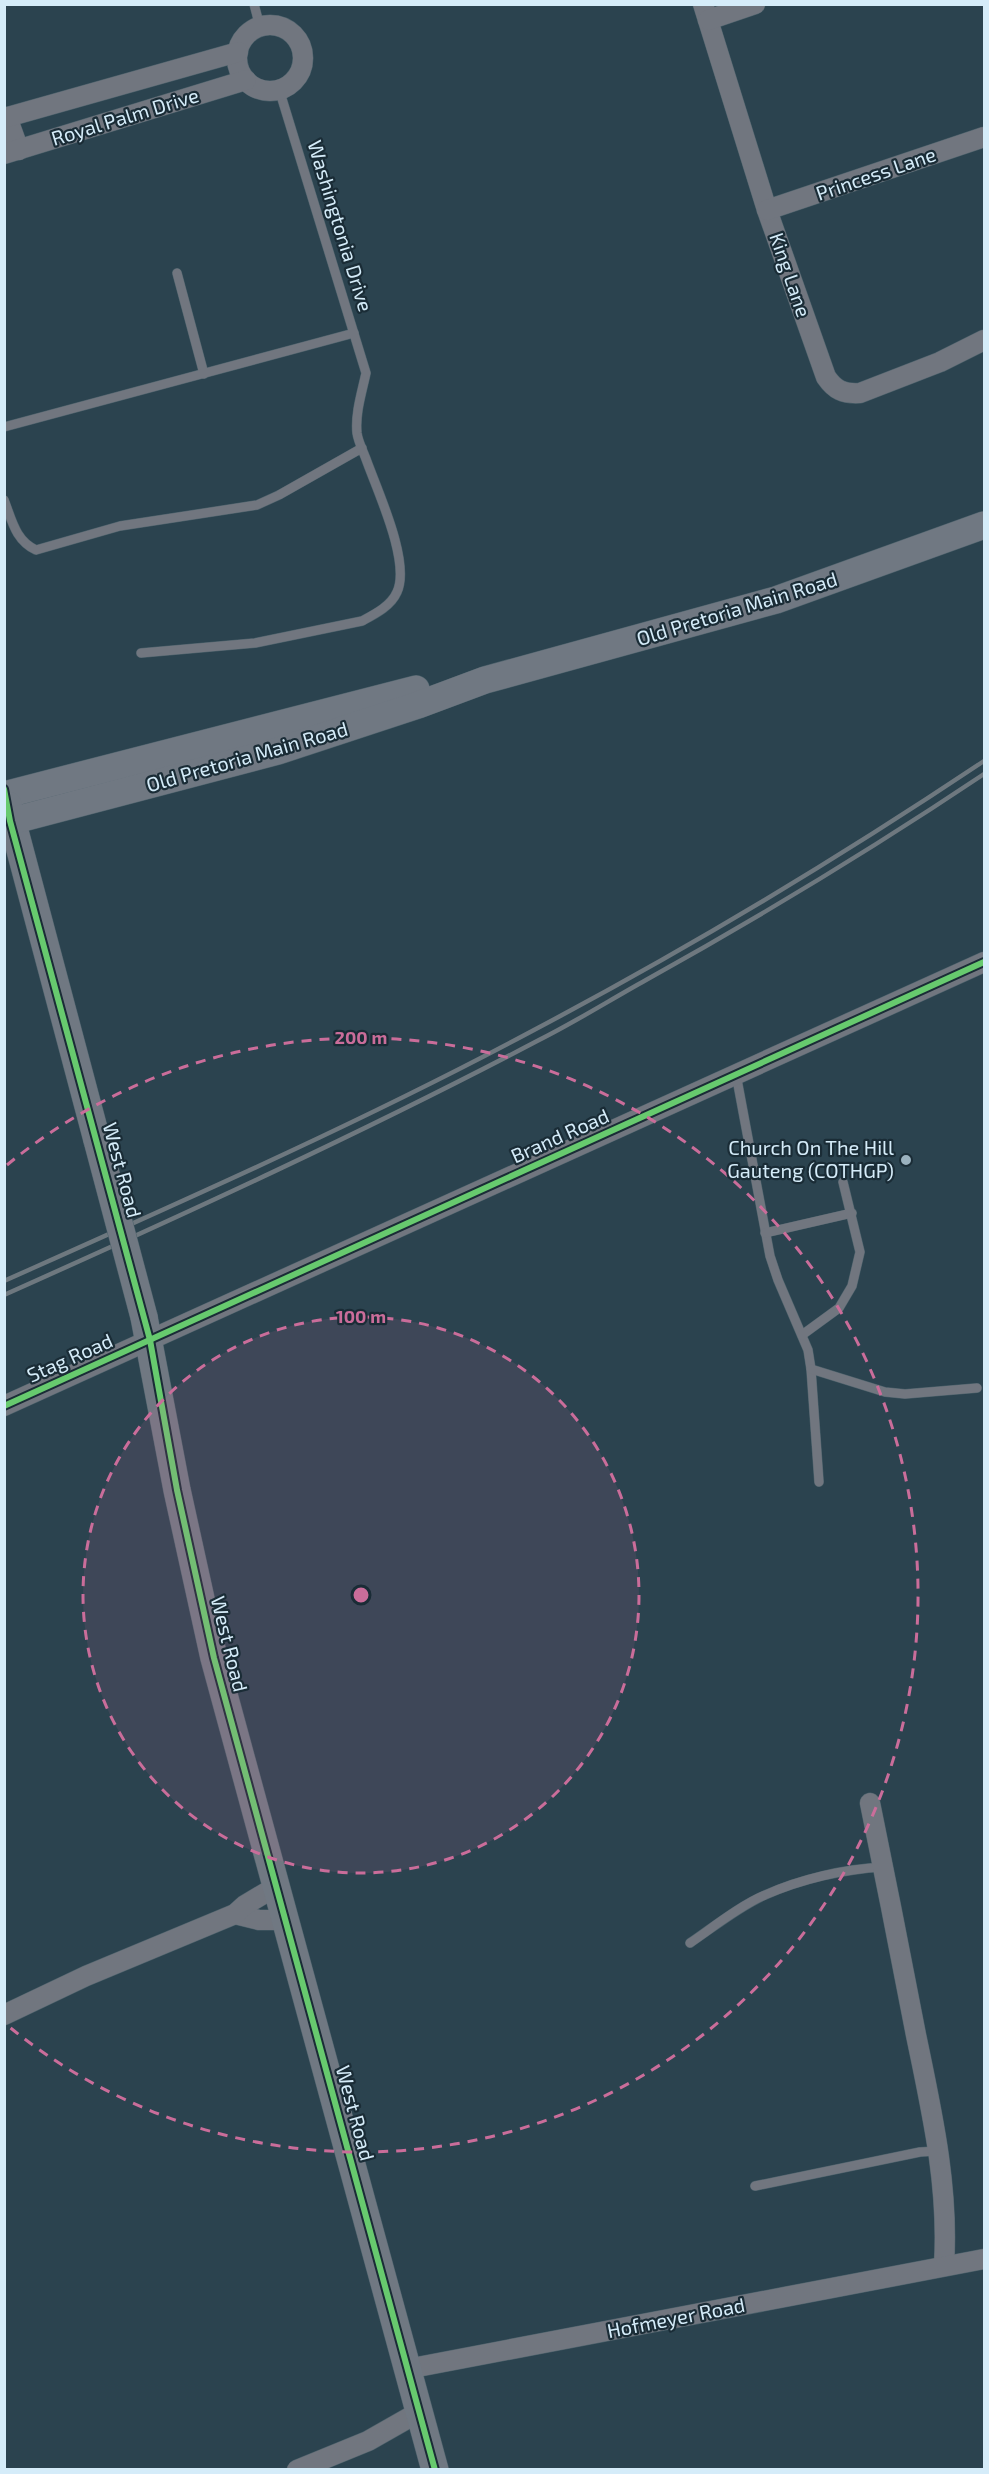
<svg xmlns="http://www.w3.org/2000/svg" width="989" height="2474" viewBox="0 0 989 2474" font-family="'Exo 2',sans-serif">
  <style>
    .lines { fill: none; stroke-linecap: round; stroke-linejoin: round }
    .lane-casing { stroke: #4c616b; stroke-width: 10 }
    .street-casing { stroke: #4c616b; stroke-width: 21 }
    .secondary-casing { stroke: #4c616b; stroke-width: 28 }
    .lane { stroke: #71767f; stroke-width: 9 }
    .street { stroke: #71767f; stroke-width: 20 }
    .secondary { stroke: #707882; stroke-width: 27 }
    .rail { stroke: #6e787f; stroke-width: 4.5 }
    .secondary-bridge-casing { stroke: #4c616b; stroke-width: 28; stroke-linecap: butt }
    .secondary-bridge { stroke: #707882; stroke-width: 27 }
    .cycleway-casing { stroke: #1a2c36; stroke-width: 10 }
    .cycleway { stroke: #67ca6e; stroke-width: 6 }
    .ring { fill: none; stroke: #ca6d9a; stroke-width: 3; stroke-dasharray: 10 8 }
    .poi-dot { fill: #9ab1be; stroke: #1a2c36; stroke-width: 2 }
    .labels { text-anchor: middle; stroke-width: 4.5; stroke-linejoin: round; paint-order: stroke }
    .street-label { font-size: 20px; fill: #d5ecf9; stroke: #1a2c36 }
    .poi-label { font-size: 20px; fill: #d5ecf9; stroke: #1a2c36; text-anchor: end }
    .centre { fill: #ca6d9a; stroke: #1a2c36; stroke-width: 3 }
    .ring-label { font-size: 18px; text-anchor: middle; font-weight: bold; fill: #ca6d9a; stroke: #1a2c36; stroke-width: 4.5; stroke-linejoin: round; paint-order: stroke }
  </style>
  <rect width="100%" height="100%" fill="#2b434f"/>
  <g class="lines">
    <defs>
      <g id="lane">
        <path d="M254,4L260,27"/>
        <path d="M177,273L204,374"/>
        <path d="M4,427L354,333"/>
        <path d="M4,500C12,520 15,540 36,550L120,526L257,505L279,495L362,448"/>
        <path d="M141,653L255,643L362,621C375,614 391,606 397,592C411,562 377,490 366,459C363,451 358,441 357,433C355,413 362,392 366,373L279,89"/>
        <path d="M736,1074L770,1256L778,1280L808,1350L811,1369L819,1482"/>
        <path d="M765,1233L852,1213"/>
        <path d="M802,1335L839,1308L852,1286L860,1252L843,1182"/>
        <path d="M811,1369L885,1392L905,1394L977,1388"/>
        <path d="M690,1943C712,1928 741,1905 765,1895C801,1879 844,1869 883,1867"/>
        <path d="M755,2186L920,2152L938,2151"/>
      </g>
      <g id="street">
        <path d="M703,4L767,210L826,377C835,390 843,394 860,393L940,362L984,340"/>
        <path d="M708,20L755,4"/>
        <circle cx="270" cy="58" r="33"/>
        <path d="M7,117L19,150"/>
        <path d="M4,118L238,52"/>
        <path d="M4,154L246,80"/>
        <path d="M767,210L984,137"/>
        <path d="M4,1406L984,962"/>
        <path d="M870,1803C886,1880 901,1958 916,2035C932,2112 949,2187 944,2265"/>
        <path d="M235,1914L259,1920H286"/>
        <path d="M4,2015L86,1976L235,1914L245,1905L277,1886"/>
        <path d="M407,2369L984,2259"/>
        <path d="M297,2470L368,2441L419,2412"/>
      </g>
      <g id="secondary">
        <path d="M4,795L416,689"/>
        <path d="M8,805L97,1140"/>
        <path d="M4,823L278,751L418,705L485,680L776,600L984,525"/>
        <path d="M144,1317L177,1490L214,1658L435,2470"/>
      </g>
    </defs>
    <use href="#lane" class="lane-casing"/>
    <use href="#street" class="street-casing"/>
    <use href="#secondary" class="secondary-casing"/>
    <use href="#lane" class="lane"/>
    <use href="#street" class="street"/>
    <use href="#secondary" class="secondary"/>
    <g class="rail">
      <path d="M4,1281C183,1201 362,1122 534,1030C689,948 839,858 984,761"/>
      <path d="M4,1295C185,1214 364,1132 539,1040C575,1022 610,1000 646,980C761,916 875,847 984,774"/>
    </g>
    <defs>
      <path id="secondary-bridge" d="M97,1140L144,1317"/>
    </defs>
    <use href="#secondary-bridge" class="secondary-bridge-casing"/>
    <use href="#secondary-bridge" class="secondary-bridge"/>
    <defs>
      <g id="cycleway">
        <path d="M4,789L10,821L150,1340L177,1490L214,1658L435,2470"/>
        <path d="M4,1406L984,962"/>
      </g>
    </defs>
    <use href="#cycleway" class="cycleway-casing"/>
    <use href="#cycleway" class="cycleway"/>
  </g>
  <circle cx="361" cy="1595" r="278" fill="#ca6d9a" fill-opacity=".12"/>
  <g class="ring">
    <circle cx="361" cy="1595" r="278"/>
    <path d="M7 1165A557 557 0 1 1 7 2025"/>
  </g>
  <circle class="poi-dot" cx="906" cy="1160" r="6"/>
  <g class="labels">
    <g class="street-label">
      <text transform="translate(125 117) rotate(-17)" y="7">Royal Palm Drive</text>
      <text transform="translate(876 174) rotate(-19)" y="7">Princess Lane</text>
      <text transform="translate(340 226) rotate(73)" y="7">Washingtonia Drive</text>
      <text transform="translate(790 275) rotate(71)" y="7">King Lane</text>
      <text transform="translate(737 609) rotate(-17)" y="7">Old Pretoria Main Road</text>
      <text transform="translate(247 757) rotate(-16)" y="7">Old Pretoria Main Road</text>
      <text transform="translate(560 1136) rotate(-24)" y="7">Brand Road</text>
      <text transform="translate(122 1170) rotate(75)" y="7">West Road</text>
      <text transform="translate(70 1358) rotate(-24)" y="7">Stag Road</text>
      <text transform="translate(229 1644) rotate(76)" y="7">West Road</text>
      <text transform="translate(355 2113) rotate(75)" y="7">West Road</text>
      <text transform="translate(676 2318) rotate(-11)" y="7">Hofmeyer Road</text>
    </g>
    <g class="poi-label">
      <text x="894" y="1155">Church On The Hill<tspan x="894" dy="23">Gauteng (COTHGP)</tspan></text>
    </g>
  </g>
  <circle cx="361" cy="1595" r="9" class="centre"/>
  <g class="ring-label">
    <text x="361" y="1044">200 m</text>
    <text x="361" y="1323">100 m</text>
  </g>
  <rect width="989" height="2474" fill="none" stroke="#d5ecf9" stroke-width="12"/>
</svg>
